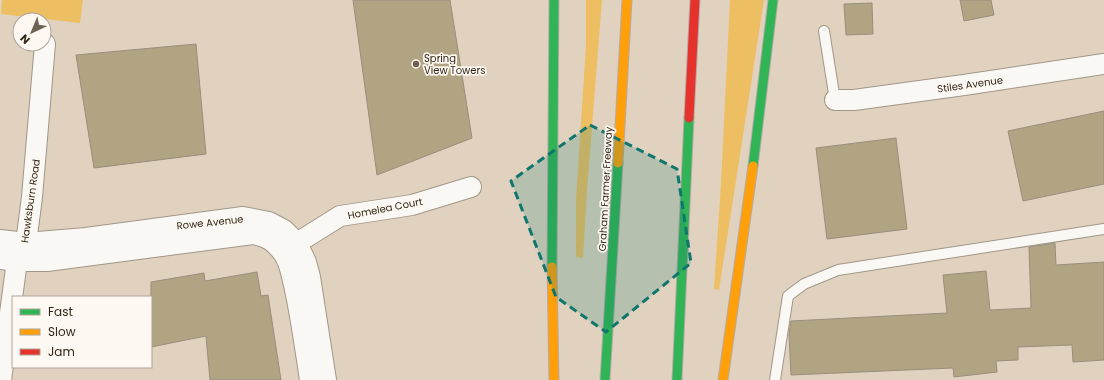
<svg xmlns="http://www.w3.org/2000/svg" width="1104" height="380" viewBox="0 0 1104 380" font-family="Poppins,sans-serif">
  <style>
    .green { fill: #eebe63 }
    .building { fill: #b0a483; stroke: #978f7f }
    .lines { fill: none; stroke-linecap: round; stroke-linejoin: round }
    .lane-casing { stroke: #a19788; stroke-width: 12 }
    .street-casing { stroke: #a19788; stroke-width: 22 }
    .fast-casing { stroke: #b6aaa7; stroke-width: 11 }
    .slow-casing { stroke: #b6aaa7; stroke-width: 11 }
    .jam-casing { stroke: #b6aaa7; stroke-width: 11 }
    .lane { stroke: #faf8f5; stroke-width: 10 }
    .street { stroke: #faf8f5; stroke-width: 20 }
    .fast { stroke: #30b455; stroke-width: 9 }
    .slow { stroke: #ff9f0a; stroke-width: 9 }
    .jam { stroke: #e5322d; stroke-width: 9 }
    .marked { fill: #0f766e; fill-opacity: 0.2; stroke: #0f766e; stroke-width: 3; stroke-dasharray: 8 5; stroke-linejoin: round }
    .poi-dot { fill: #6e6253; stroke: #fdf8f1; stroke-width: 1.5 }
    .labels { text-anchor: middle; stroke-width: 3.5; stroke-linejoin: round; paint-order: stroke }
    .poi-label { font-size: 10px; fill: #302619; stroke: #fdf8f1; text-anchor: start }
    .street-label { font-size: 10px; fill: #302619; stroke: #fdf8f1 }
  </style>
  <rect width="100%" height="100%" fill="#e0d2be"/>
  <g class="green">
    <path d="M2,0H83L80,23L1,14Z"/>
    <path d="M586,0H602L587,190L583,258L576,257V200L586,45Z"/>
    <path d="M730,0H764L719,290L714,289L721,183Z"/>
  </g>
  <g class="building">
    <path d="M353,0H450L472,138L377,175Z"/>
    <path d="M960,0H991L994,15L964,21Z"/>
    <path d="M872,3L873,34L846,35L844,4Z"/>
    <path d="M196,44L206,154L94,168L76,55Z"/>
    <path d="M1104,111V184L1023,201L1008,131Z"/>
    <path d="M896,138L907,229L827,239L816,148Z"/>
    <path d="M1055,243L1056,265L1104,262V360L1073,362L1072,345L1018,347V360L996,361L997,372L954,377L953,368L791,375L789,334L791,321L947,313L943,275L986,271L990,310L1031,308L1029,247Z"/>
    <path d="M257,272L261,296L268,295L281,380H210L206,336L151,347V282L204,273L205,281Z"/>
  </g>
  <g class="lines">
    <defs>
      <g id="lane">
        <path d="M824,31L835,100"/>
        <path d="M775,380L788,296L804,284L838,270L1104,229"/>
      </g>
      <g id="street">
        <path d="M835,100H854L964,85L1104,64"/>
        <path d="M0,240L26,243L86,238L243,217L269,222L284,230L297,243L306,262L310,277L326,380"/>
        <path d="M287,252L297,243L340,216L412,205L471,187"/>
        <path d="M0,259L17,261H47L253,234C268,237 274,241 283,253C290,262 291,274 294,285C301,316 305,348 310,380"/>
        <path d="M1,380L17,261L26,243L32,197L45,44"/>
      </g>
      <g id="fast">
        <path d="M753,166L773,0"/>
        <path d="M552,267L554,0"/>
        <path d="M605,380L618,163"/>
        <path d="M677,380L689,118"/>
      </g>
      <g id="slow">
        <path d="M618,163L627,0"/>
        <path d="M552,267L554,380"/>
        <path d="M723,380L753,166"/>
      </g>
      <path id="jam" d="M689,118L695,0"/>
    </defs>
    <use href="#lane" class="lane-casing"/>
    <use href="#street" class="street-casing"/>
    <use href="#fast" class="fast-casing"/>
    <use href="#slow" class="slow-casing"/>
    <use href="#jam" class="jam-casing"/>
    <use href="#lane" class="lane"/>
    <use href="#street" class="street"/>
    <use href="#fast" class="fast"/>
    <use href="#slow" class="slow"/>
    <use href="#jam" class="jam"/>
  </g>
  <path class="marked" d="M590,125L677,169L691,263L606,332L556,297L511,181Z"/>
  <circle class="poi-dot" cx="416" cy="64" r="4"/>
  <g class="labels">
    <g class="poi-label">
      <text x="424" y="62">Spring<tspan x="424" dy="12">View Towers</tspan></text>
    </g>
    <g class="street-label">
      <text transform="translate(970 84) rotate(-8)" y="4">Stiles Avenue</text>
      <text transform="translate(605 189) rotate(-87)" y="4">Graham Farmer Freeway</text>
      <text transform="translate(30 201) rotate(-82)" y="4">Hawksburn Road</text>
      <text transform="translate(385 208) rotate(-11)" y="4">Homelea Court</text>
      <text transform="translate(210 222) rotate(-6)" y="4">Rowe Avenue</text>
    </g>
  </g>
  <rect x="12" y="296" width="140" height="72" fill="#fdf8f1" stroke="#aba49b"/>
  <rect x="20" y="309" width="20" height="6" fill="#30b455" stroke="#aba49b"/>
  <text x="48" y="316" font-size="12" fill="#302619">Fast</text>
  <rect x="20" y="329" width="20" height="6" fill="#ff9f0a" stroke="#aba49b"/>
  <text x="48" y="336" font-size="12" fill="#302619">Slow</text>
  <rect x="20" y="349" width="20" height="6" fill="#e5322d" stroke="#aba49b"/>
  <text x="48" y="356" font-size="12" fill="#302619">Jam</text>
  <g transform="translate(32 32) rotate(224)"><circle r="19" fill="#fdf8f1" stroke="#aba49b"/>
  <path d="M0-3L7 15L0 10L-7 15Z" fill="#6e6253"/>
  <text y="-6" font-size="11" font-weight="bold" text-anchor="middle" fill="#302619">N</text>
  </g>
</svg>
